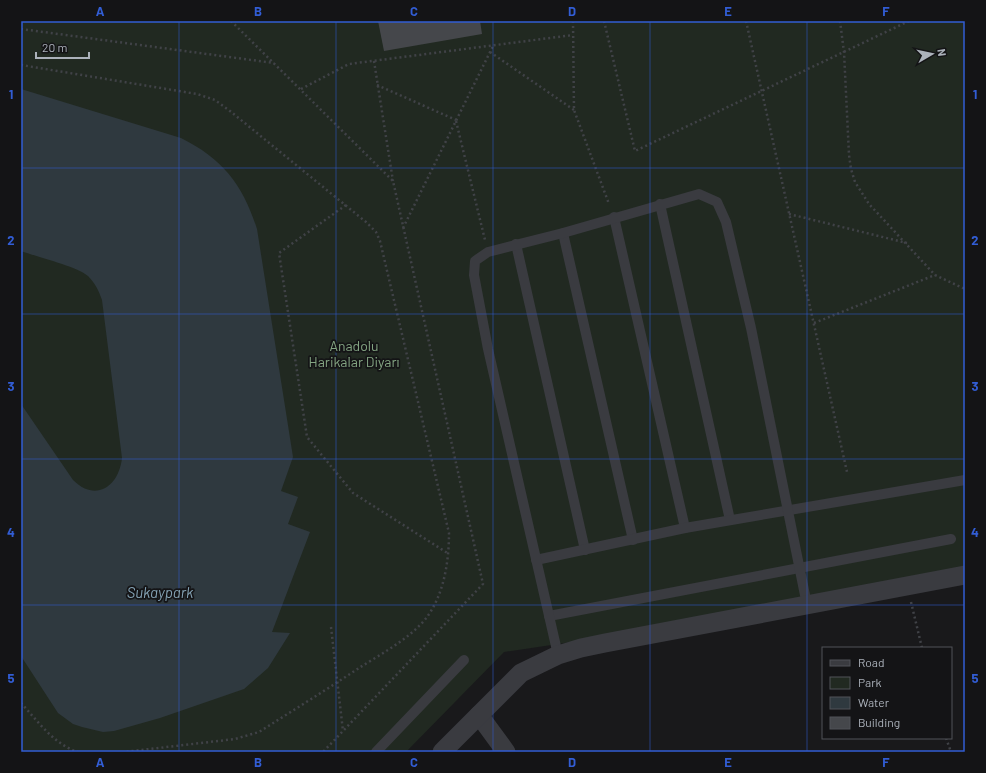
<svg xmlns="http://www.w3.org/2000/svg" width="986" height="773" viewBox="0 0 986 773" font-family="Barlow,sans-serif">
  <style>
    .green { fill: #212921 }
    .water { fill: #2f393f }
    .building { fill: #45474b }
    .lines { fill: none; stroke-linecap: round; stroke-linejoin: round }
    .path { stroke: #404247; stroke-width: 2.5; stroke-dasharray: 2 3; stroke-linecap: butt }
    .service { stroke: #3a3b40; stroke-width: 10 }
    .minor { stroke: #3a3b40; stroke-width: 19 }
    .grid { fill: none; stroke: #325dd4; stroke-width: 1; stroke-opacity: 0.55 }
    .labels { text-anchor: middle; stroke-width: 3.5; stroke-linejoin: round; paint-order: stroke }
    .park-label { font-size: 14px; fill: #84a583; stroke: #141416 }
    .water-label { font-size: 15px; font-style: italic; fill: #84a2b4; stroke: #141416 }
    .neatline { fill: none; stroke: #325dd4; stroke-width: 1.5 }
    .grid-label { font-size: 13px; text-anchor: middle; font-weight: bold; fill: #325dd4 }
  </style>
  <rect width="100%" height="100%" fill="#19191b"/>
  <path class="green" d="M21,21H965V575L718,620L504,652L406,752H21Z"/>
  <path class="water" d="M21,89L181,138C223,159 243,185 257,229L293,457L281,491L298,497L288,524L310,532L272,632L290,633L268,668L244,689L160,718L114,731L103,732L82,727L73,724L58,713L21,656V404L73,480C96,503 119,486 122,458L102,300C99,291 95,283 88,276C76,266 37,257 21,251Z"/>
  <path class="building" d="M378,21H480L482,34L384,51Z"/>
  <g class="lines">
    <g class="path">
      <path d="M231,21L393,181L483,584L323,752"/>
      <path d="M573,21L574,110L609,204"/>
      <path d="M604,21L635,151L909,21"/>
      <path d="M746,21L847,472"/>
      <path d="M840,21L844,52L849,155L851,169L855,182L869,204L935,275L965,289"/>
      <path d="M21,29L274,63"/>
      <path d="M490,52L574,110"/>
      <path d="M374,61L393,181"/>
      <path d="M21,65L197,94L215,100L230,111L366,222L376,232L380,241L449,533C449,561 444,594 427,617C411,638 381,654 359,668C326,690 292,711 259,732L235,739L124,752"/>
      <path d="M377,85L456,120"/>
      <path d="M301,89L349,64L573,35"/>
      <path d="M456,121L485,240"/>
      <path d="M346,205L279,253L307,437L353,493L449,554"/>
      <path d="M789,214L907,243"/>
      <path d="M403,228L493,46"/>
      <path d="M814,323L935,275"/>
      <path d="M911,602L922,648"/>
      <path d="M331,627L343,731"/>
      <path d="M21,703C38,721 53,744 78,752"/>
      <path d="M946,738L951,752"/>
    </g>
    <g class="service">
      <path d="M660,204L730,520"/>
      <path d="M614,217L685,528"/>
      <path d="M563,233L633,540"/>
      <path d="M516,244L585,550"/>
      <path d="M536,560L685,528L965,480"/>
      <path d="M549,616L951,539"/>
      <path d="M558,655L488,349L474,275L475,261L488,252L563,233L699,194L717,202L726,222L751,328L807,605"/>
      <path d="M376,752L464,660"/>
    </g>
    <g class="minor">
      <path d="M479,715L506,752"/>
      <path d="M442,752L521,673L558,655L581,648L605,643L965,575"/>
    </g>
  </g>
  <path class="grid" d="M179,21V752M336,21V752M493,21V752M650,21V752M807,21V752M21,168H965M21,314H965M21,459H965M21,605H965"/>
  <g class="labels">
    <g class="park-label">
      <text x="354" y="351">Anadolu<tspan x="354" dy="16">Harikalar Diyarı</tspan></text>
    </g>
    <g class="water-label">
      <text x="160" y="598">Sukaypark</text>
    </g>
  </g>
  <rect width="986" height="773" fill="none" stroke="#141416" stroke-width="44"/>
  <rect x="822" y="647" width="130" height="92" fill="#141416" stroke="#505358"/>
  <rect x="830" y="660" width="20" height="6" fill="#3a3b40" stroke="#505358"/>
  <text x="858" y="667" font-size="12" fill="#abb1ba">Road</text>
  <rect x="830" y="677" width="20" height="12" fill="#212921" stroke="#505358"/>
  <text x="858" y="687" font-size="12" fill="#abb1ba">Park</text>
  <rect x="830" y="697" width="20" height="12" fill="#2f393f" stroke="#505358"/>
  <text x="858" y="707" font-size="12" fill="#abb1ba">Water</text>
  <rect x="830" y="717" width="20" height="12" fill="#45474b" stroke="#505358"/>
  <text x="858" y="727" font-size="12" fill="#abb1ba">Building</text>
  <g transform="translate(932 54) rotate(81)" stroke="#141416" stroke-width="3" paint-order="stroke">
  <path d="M0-3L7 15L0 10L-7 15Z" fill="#abb1ba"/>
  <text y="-6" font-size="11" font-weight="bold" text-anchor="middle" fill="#abb1ba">N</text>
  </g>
  <path d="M36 52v6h53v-6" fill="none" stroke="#abb1ba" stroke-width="2"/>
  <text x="42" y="52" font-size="12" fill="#abb1ba" stroke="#141416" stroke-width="3" paint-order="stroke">20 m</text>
  <rect x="22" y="22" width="942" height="729" class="neatline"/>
  <g class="grid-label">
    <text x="100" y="16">A</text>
    <text x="258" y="16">B</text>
    <text x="414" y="16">C</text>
    <text x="572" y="16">D</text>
    <text x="728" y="16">E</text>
    <text x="886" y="16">F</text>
    <text x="11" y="99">1</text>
    <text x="975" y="99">1</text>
    <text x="11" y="245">2</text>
    <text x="975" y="245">2</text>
    <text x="11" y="391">3</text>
    <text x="975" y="391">3</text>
    <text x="11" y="537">4</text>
    <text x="975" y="537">4</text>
    <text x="11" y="683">5</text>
    <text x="975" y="683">5</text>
    <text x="100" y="767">A</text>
    <text x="258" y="767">B</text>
    <text x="414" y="767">C</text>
    <text x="572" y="767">D</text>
    <text x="728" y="767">E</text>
    <text x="886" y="767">F</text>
  </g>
</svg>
